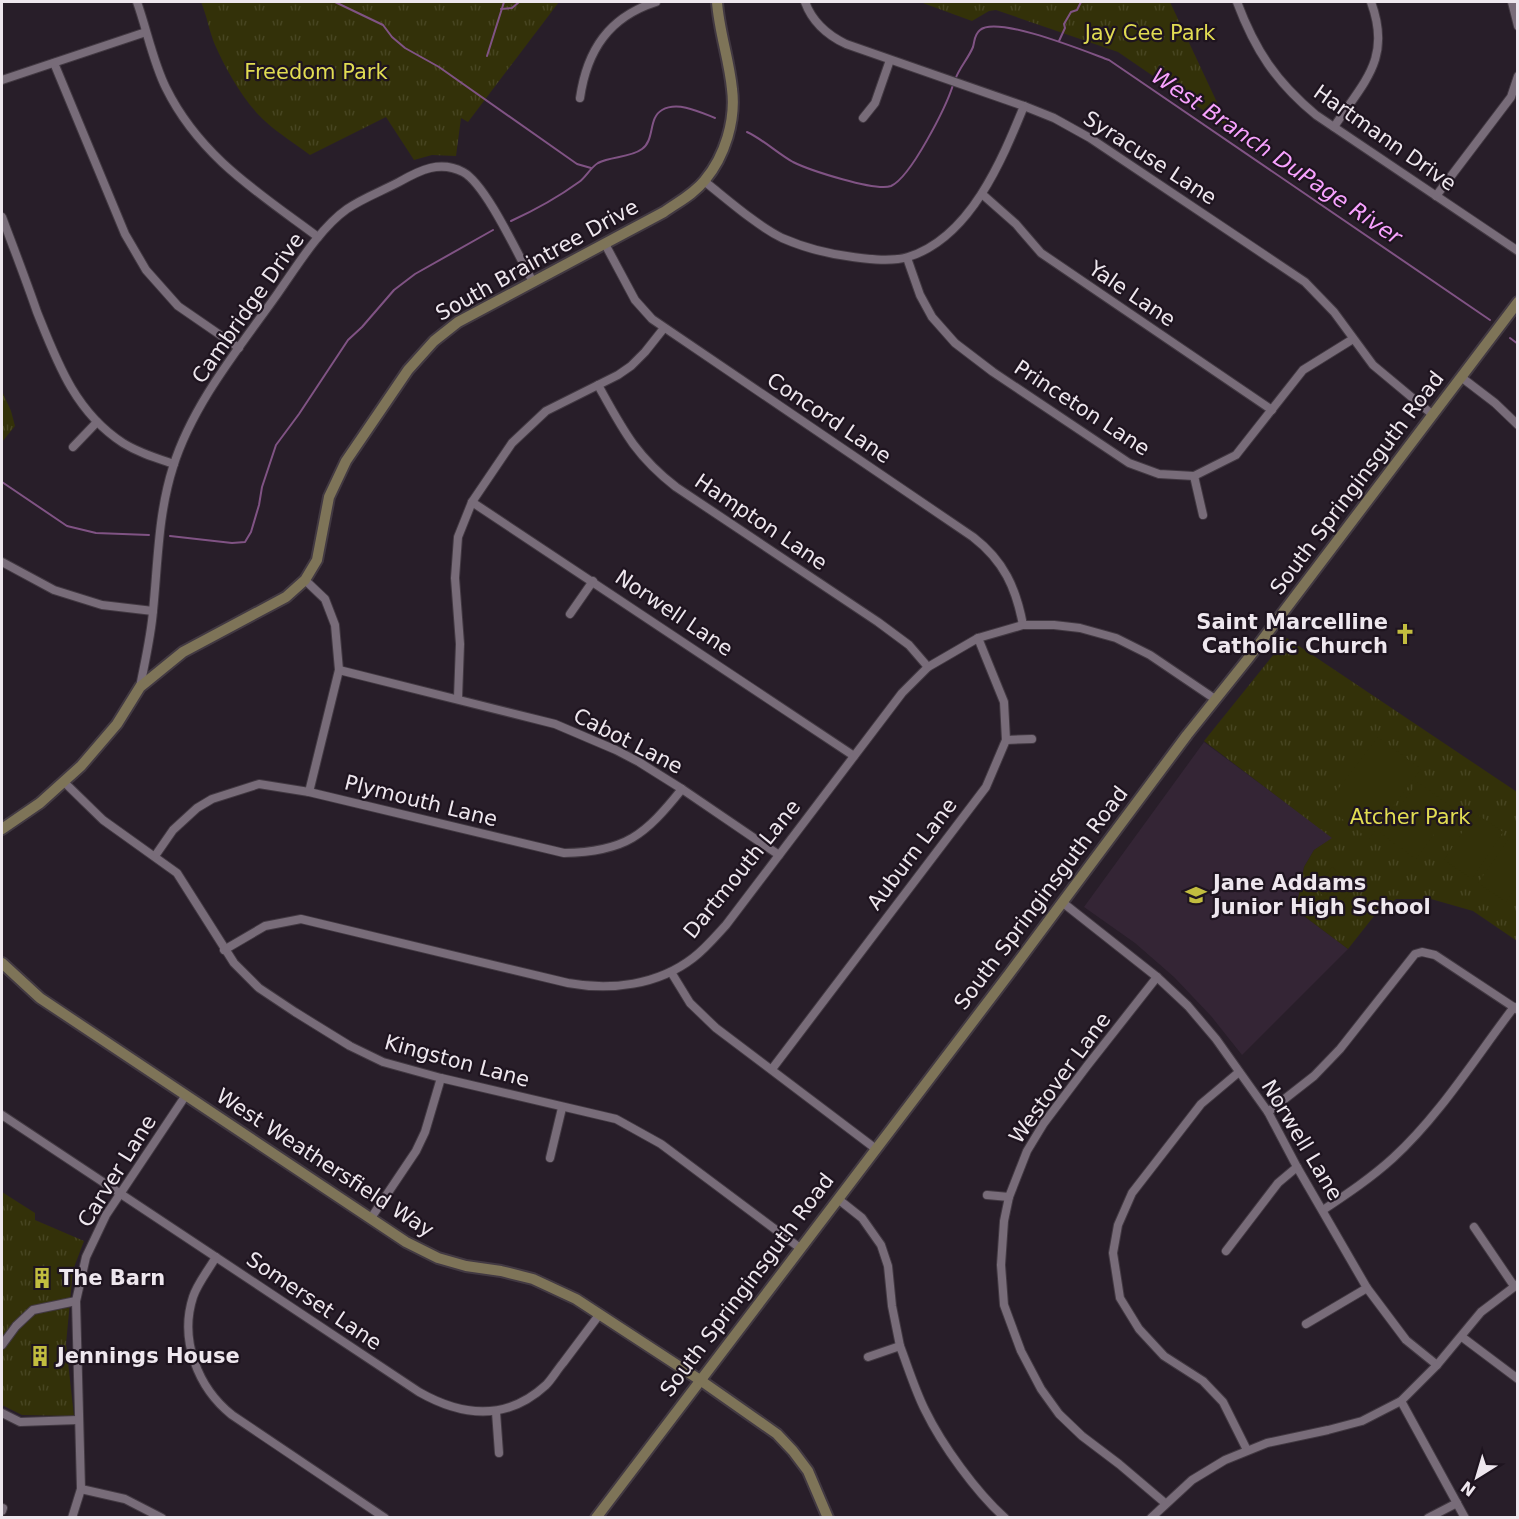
<svg xmlns="http://www.w3.org/2000/svg" width="1519" height="1519" viewBox="0 0 1519 1519" font-family="'DejaVu Sans',sans-serif">
  <style>
    .built { fill: #342535 }
    .park { fill: url(#park-tufts) }
    .pitch { fill: #333109 }
    .lines { fill: none; stroke-linecap: round; stroke-linejoin: round }
    .stream { stroke: #805384; stroke-width: 2 }
    .street-casing { stroke: #423942; stroke-width: 10 }
    .secondary-casing { stroke: #423942; stroke-width: 14 }
    .street { stroke: #786c79; stroke-width: 8 }
    .secondary { stroke: #7e7458; stroke-width: 10 }
    .labels { text-anchor: middle; stroke-width: 4.5; stroke-linejoin: round; paint-order: stroke }
    .park-label { font-size: 21px; fill: #e1dc52; stroke: #1e141f }
    .street-label { font-size: 21px; fill: #eee7ee; stroke: #1e141f }
    .poi-label { font-size: 21px; font-weight: bold; fill: #eee7ee; stroke: #1e141f; text-anchor: start }
    .water-label { font-size: 22px; font-style: italic; fill: #f8a2ff; stroke: #1e141f }
  </style>
  <defs>
    <pattern id="park-tufts" width="24" height="20" patternUnits="userSpaceOnUse" patternTransform="scale(1.5)"><rect width="24" height="20" fill="#333109"/><path d="M3 7l-1-3M5 7V3M7 7l1-3M15 17l-1-3M17 17v-4M19 17l1-3" fill="none" stroke="#474521"/></pattern>
  </defs>
  <rect width="100%" height="100%" fill="#281e29"/>
  <path class="built" d="M1204,742L1333,838L1314,850L1304,867L1296,910L1348,949L1242,1055L1211,1016L1174,977L1135,943L1084,907Z"/>
  <g class="park">
    <path d="M201,2H559L468,122L461,118L456,156L432,155L414,160L386,117L310,155C296,144 279,134 266,122C246,105 226,70 215,45C209,31 207,16 201,2Z"/>
    <path d="M920,2H1170L1229,128L1118,52L996,10L989,11L972,21Z"/>
    <path d="M2,391L11,411L15,426L2,442Z"/>
    <path d="M1287,638L1517,792V941L1473,911L1431,899H1396L1374,916L1348,949L1296,910L1304,867L1314,850L1332,838L1204,741Z"/>
    <path d="M2,1192L35,1213V1220L84,1241L73,1270L66,1344L74,1416L22,1415L2,1405Z"/>
  </g>
  <g class="pitch">
    <path d="M1378,737L1421,769L1369,839L1325,806Z"/>
    <path d="M1418,782L1453,808L1416,859L1380,833Z"/>
    <path d="M1475,813L1503,832L1472,879L1444,860Z"/>
    <path d="M1510,837L1517,842V885L1506,902L1478,883Z"/>
    <path d="M1332,867L1342,875L1325,897L1315,889Z"/>
    <path d="M1345,878L1355,885L1338,907L1328,900Z"/>
  </g>
  <g class="lines">
    <g class="stream">
      <path d="M335,2L383,25L392,37L405,48L439,67L577,164L591,168"/>
      <path d="M501,9L512,8L519,2"/>
      <path d="M1059,41L1065,28L1064,24L1071,12L1077,10L1081,2"/>
      <path d="M487,56L504,2"/>
      <path d="M955,80C959,68 968,59 973,47C975,40 974,35 980,30C997,15 1087,52 1109,60L1490,320"/>
      <path d="M747,132C764,140 777,153 793,162C809,170 876,192 891,186C911,177 946,107 953,85"/>
      <path d="M511,221C535,210 557,198 579,182C586,177 590,168 598,163C611,156 630,158 642,149C655,140 648,118 662,110C678,101 700,112 715,118"/>
      <path d="M1510,338L1518,344"/>
      <path d="M2,482L67,526L96,533L149,535"/>
      <path d="M170,536L232,543L245,542L251,532L259,505L262,487L276,445L299,414L348,340L362,327L394,290L415,274L493,230"/>
    </g>
    <defs>
      <g id="street">
        <path d="M137,2C147,30 153,62 166,88C200,157 259,193 318,237"/>
        <path d="M805,2C812,21 827,35 846,44L1024,106L1054,118L1090,138L1305,282L1334,312L1373,365L1433,415"/>
        <path d="M1237,2C1255,50 1276,82 1316,115L1518,251"/>
        <path d="M1512,2L1518,26"/>
        <path d="M54,63L125,234L146,270L178,306L239,348"/>
        <path d="M2,80L146,32"/>
        <path d="M580,98C587,50 609,17 656,2"/>
        <path d="M863,118L875,103L890,60"/>
        <path d="M1334,127C1364,81 1392,59 1371,2"/>
        <path d="M704,181C727,199 756,225 782,238C805,248 828,254 853,257C869,259 891,262 908,257C970,238 1002,160 1024,106"/>
        <path d="M982,194L1016,224L1041,253L1272,410"/>
        <path d="M1436,196L1511,97L1518,76"/>
        <path d="M2,217C14,249 26,280 37,312C57,362 75,412 123,443C139,453 156,458 174,464"/>
        <path d="M605,244L635,300L652,319L973,537C1004,561 1016,588 1023,625"/>
        <path d="M907,258L920,295L932,317L955,343L993,372L1129,463L1159,474L1194,476L1236,455L1303,370L1353,339"/>
        <path d="M1461,377L1495,403L1518,425"/>
        <path d="M598,385C623,430 635,455 676,487L878,622L909,645L928,667"/>
        <path d="M73,447L97,422"/>
        <path d="M1194,476L1203,515"/>
        <path d="M472,502L854,756"/>
        <path d="M2,562L54,590L102,605L153,611"/>
        <path d="M305,580L325,599L335,625L339,670L309,792"/>
        <path d="M570,614L593,581"/>
        <path d="M339,670L555,724L616,750L639,762L682,789L779,855"/>
        <path d="M140,687C145,661 151,636 153,611C158,562 158,514 173,467C193,403 240,347 278,293C297,266 320,228 347,209C363,198 382,191 399,182C420,170 440,160 463,172C486,184 519,257 533,282"/>
        <path d="M458,698L460,644L455,578L458,537L472,502L512,443L546,411L618,375L631,366L645,352L664,328"/>
        <path d="M1006,740L1032,739"/>
        <path d="M64,782L103,820L177,873L234,963L259,988L295,1012L350,1046L383,1062L441,1078L616,1119L661,1144L800,1248"/>
        <path d="M155,856L173,830L197,808L212,799L259,784L309,792L564,853C626,852 645,835 682,789"/>
        <path d="M1062,902L1157,977L1188,1006L1216,1039L1268,1112L1297,1167L1367,1288L1406,1340L1437,1365"/>
        <path d="M224,950L265,926L301,919L568,983C611,991 658,985 693,958C705,949 715,937 726,925L902,693L928,667L978,638L1023,625H1054L1080,628L1116,638L1150,655L1215,699"/>
        <path d="M671,972L690,1003L716,1028L876,1149"/>
        <path d="M1157,977L1087,1066L1044,1123L1027,1151L1009,1197L1004,1221L1001,1265L1004,1305L1021,1351L1041,1389L1059,1414L1082,1436L1119,1464L1165,1503"/>
        <path d="M772,1069L986,787L1006,740L1004,702L978,638"/>
        <path d="M1239,1072L1201,1104L1132,1193L1118,1225L1113,1253L1120,1298L1139,1329L1164,1356L1203,1381L1223,1402L1247,1450"/>
        <path d="M1268,1112L1314,1076L1340,1049L1415,954L1422,952L1435,955L1518,1010"/>
        <path d="M2,1115L419,1392C463,1417 507,1421 546,1385C552,1379 557,1370 563,1363C575,1347 587,1331 599,1315"/>
        <path d="M550,1158L562,1108"/>
        <path d="M987,1195L1009,1197"/>
        <path d="M838,1199L862,1218L881,1245L888,1266L892,1306L900,1346"/>
        <path d="M1323,1210C1347,1194 1371,1178 1393,1158C1440,1115 1475,1058 1514,1007"/>
        <path d="M371,1218L416,1151L425,1132L441,1078"/>
        <path d="M1474,1227L1514,1286"/>
        <path d="M1226,1251L1278,1183L1297,1167"/>
        <path d="M216,1257C209,1269 197,1284 193,1297C179,1340 198,1388 232,1415L385,1518"/>
        <path d="M1306,1324L1367,1288"/>
        <path d="M1462,1337L1518,1379"/>
        <path d="M2,1345L16,1326L33,1310L76,1301"/>
        <path d="M868,1357L900,1346C908,1367 915,1390 925,1410C942,1445 976,1492 1005,1518"/>
        <path d="M1401,1401L1465,1518"/>
        <path d="M496,1412L499,1453"/>
        <path d="M2,1413L20,1422L78,1420"/>
        <path d="M81,1489L125,1499L162,1518"/>
        <path d="M2,1511L3,1508"/>
        <path d="M72,1518L81,1489L76,1301L86,1257L106,1215L186,1095"/>
        <path d="M1151,1518L1192,1480L1225,1460L1267,1443L1328,1430L1362,1421L1401,1401L1437,1365L1481,1312L1518,1284"/>
        <path d="M1428,1518L1457,1503"/>
      </g>
      <g id="secondary">
        <path d="M2,829L40,803L81,766L117,724L140,687L183,652L286,597L305,580L317,560L329,497L346,461L408,370L434,341L458,322L664,212C678,202 694,194 705,180C725,156 736,120 732,89C729,59 719,31 717,2"/>
        <path d="M2,963L40,998L406,1242L438,1258L466,1266L501,1271L533,1279L576,1299L700,1380L777,1434L793,1451L808,1471L828,1518"/>
        <path d="M596,1518L1009,974L1187,735L1247,660L1518,302"/>
      </g>
    </defs>
    <use href="#street" class="street-casing"/>
    <use href="#secondary" class="secondary-casing"/>
    <use href="#street" class="street"/>
    <use href="#secondary" class="secondary"/>
  </g>
  <defs>
    <symbol id="church-bare" viewBox="-9 -9 18 18"><path d="M-1.2-6h2.4v3.5h3.3v2.4h-3.3V6h-2.4V-.1h-3.3v-2.4h3.3Z" fill="#c2bd3f" stroke="#1e141f" stroke-width="2.5" paint-order="stroke"/></symbol>
    <symbol id="school-bare" viewBox="-9 -9 18 18"><path d="M0-5L7-2L0 1L-7-2ZM-4 1L0 2.5L4 1V4Q0 6-4 4Z" fill="#c2bd3f" stroke="#1e141f" stroke-width="2.5" paint-order="stroke"/></symbol>
    <symbol id="building-bare" viewBox="-9 -9 18 18"><path d="M-4-6H4V6H1V3H-1V6H-4ZM-2.5-4.3h1.7v1.8h-1.7ZM.8-4.3h1.7v1.8H.8ZM-2.5-1h1.7V.8h-1.7ZM.8-1h1.7V.8H.8Z" fill="#c2bd3f" stroke="#1e141f" stroke-width="2.5" paint-order="stroke"/></symbol>
  </defs>
  <g fill-rule="evenodd">
    <use href="#church-bare" x="1390" y="619" width="30" height="30"/>
    <use href="#school-bare" x="1181" y="880" width="30" height="30"/>
    <use href="#building-bare" x="27" y="1263" width="30" height="30"/>
    <use href="#building-bare" x="25" y="1341" width="30" height="30"/>
  </g>
  <g class="labels">
    <g class="park-label">
      <text x="1150" y="40">Jay Cee Park</text>
      <text x="316" y="79">Freedom Park</text>
      <text x="1410" y="824">Atcher Park</text>
    </g>
    <g class="street-label">
      <text transform="translate(1385 138) rotate(35)" y="7">Hartmann Drive</text>
      <text transform="translate(1150 158) rotate(33)" y="7">Syracuse Lane</text>
      <text transform="translate(537 260) rotate(-29)" y="7">South Braintree Drive</text>
      <text transform="translate(1132 294) rotate(34)" y="7">Yale Lane</text>
      <text transform="translate(248 308) rotate(-55)" y="7">Cambridge Drive</text>
      <text transform="translate(1082 408) rotate(33)" y="7">Princeton Lane</text>
      <text transform="translate(829 418) rotate(34)" y="7">Concord Lane</text>
      <text transform="translate(1357 483) rotate(-53)" y="7">South Springinsguth Road</text>
      <text transform="translate(761 522) rotate(34)" y="7">Hampton Lane</text>
      <text transform="translate(674 613) rotate(34)" y="7">Norwell Lane</text>
      <text transform="translate(628 741) rotate(27)" y="7">Cabot Lane</text>
      <text transform="translate(421 801) rotate(14)" y="7">Plymouth Lane</text>
      <text transform="translate(912 854) rotate(-53)" y="7">Auburn Lane</text>
      <text transform="translate(742 869) rotate(-51)" y="7">Dartmouth Lane</text>
      <text transform="translate(1041 898) rotate(-53)" y="7">South Springinsguth Road</text>
      <text transform="translate(457 1061) rotate(15)" y="7">Kingston Lane</text>
      <text transform="translate(1060 1078) rotate(-54)" y="7">Westover Lane</text>
      <text transform="translate(1302 1140) rotate(59)" y="7">Norwell Lane</text>
      <text transform="translate(325 1163) rotate(33)" y="7">West Weathersfield Way</text>
      <text transform="translate(117 1171) rotate(-58)" y="7">Carver Lane</text>
      <text transform="translate(747 1285) rotate(-53)" y="7">South Springinsguth Road</text>
      <text transform="translate(314 1301) rotate(34)" y="7">Somerset Lane</text>
    </g>
    <g class="poi-label">
      <text x="1388" y="629" text-anchor="end">Saint Marcelline<tspan x="1388" dy="24">Catholic Church</tspan></text>
      <text x="1213" y="890">Jane Addams<tspan x="1213" dy="24">Junior High School</tspan></text>
      <text x="59" y="1285">The Barn</text>
      <text x="57" y="1363">Jennings House</text>
    </g>
    <g class="water-label">
      <text transform="translate(1277 156) rotate(34)" y="8">West Branch DuPage River</text>
    </g>
  </g>
  <rect width="1519" height="1519" fill="none" stroke="#eee7ee" stroke-width="6"/>
  <g transform="translate(1477 1477) rotate(217)" stroke="#1e141f" stroke-width="4.5" paint-order="stroke">
  <path d="M0-4.5L10 22L0 15L-10 22Z" fill="#eee7ee"/>
  <text y="-9" font-size="16" font-weight="bold" text-anchor="middle" fill="#eee7ee">N</text>
  </g>
</svg>
